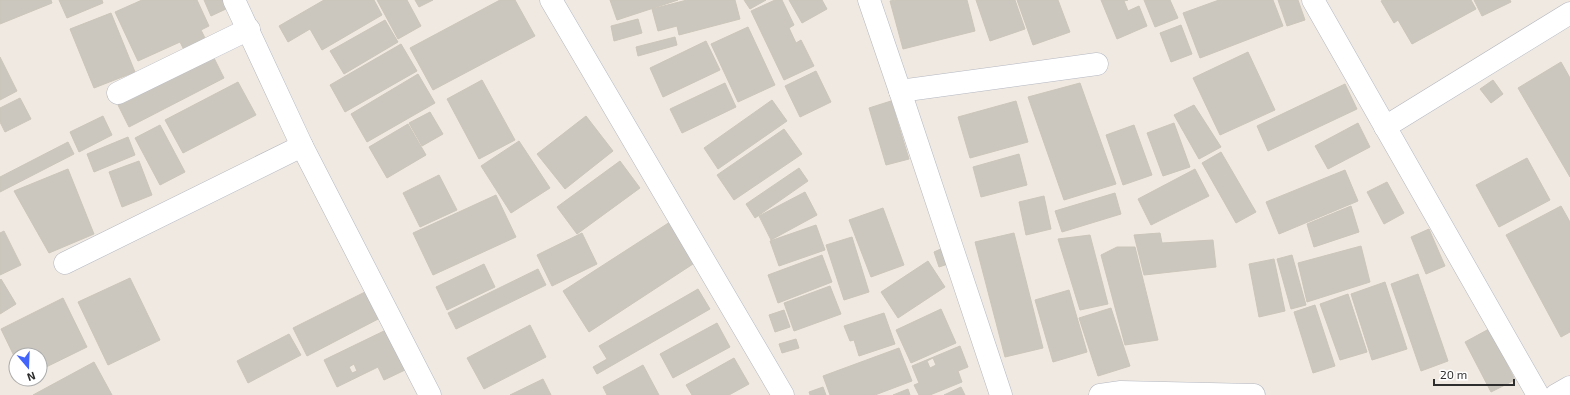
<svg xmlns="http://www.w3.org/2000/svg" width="1570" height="395" viewBox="0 0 1570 395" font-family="'Exo 2',sans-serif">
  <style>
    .building { fill: #cbc7bf; stroke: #cbc5ba; fill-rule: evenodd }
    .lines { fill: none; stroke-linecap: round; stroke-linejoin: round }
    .minor-casing { stroke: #b4b7c1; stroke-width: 23 }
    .minor { stroke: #fff; stroke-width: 22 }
  </style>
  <rect width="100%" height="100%" fill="#efe9e1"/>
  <g class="building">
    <path d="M0,0H51L52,3L0,24Z"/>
    <path d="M59,0H102L103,3L67,18Z"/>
    <path d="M142,0H197L209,26L201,30L207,42L185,52L180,42L138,61L115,12Z"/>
    <path d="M204,0H224L228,8L211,16Z"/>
    <path d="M324,0H374L382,15L322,50L310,29L288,42L279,26Z"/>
    <path d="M377,0H407L421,26L398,39Z"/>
    <path d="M415,0H433L419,7Z"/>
    <path d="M500,0H515L535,36L433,90L410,48Z"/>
    <path d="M610,0H678L617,20Z"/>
    <path d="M687,0H735L740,19L679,35L677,26L658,31L652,9Z"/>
    <path d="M744,0H766L750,9Z"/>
    <path d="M775,0H782L794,25L789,28L796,43L801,40L814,66L784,80L751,11Z"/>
    <path d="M789,0H822L827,9L802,23Z"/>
    <path d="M896,0H967L975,31L903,49L890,1Z"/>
    <path d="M976,0H1015L1025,29L990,41Z"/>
    <path d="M1017,0H1058L1070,32L1033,45Z"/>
    <path d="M1101,0H1128L1124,1L1128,11L1139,6L1147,26L1117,39Z"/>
    <path d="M1144,0H1170L1178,18L1155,27Z"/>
    <path d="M1219,0H1273L1283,26L1200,58L1183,13Z"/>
    <path d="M1278,0H1298L1305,20L1287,26Z"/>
    <path d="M1383,0H1471L1476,9L1412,44L1398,20L1394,23L1381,1Z"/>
    <path d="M1474,0H1510L1511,2L1482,16Z"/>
    <path d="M111,13L135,72L94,88L70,29Z"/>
    <path d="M638,19L642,33L614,41L611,26Z"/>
    <path d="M385,20L398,42L344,74L330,51Z"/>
    <path d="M1181,25L1192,54L1171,62L1160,33Z"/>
    <path d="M748,27L775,85L738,102L711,44Z"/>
    <path d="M675,37L677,45L638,56L636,47Z"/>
    <path d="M706,41L720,70L663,97L650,68Z"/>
    <path d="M401,44L417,71L345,112L330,85Z"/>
    <path d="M1248,52L1275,110L1220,135L1193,78Z"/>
    <path d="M213,56L224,78L129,127L118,105Z"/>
    <path d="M0,57L17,91L0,100Z"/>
    <path d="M1561,62L1570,78V177L1518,88Z"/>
    <path d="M816,71L831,102L800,117L785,86Z"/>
    <path d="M418,74L435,103L367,142L351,114Z"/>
    <path d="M482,80L515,140L479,159L447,99Z"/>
    <path d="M1493,80L1503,94L1491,103L1480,89Z"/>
    <path d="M238,82L256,115L183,153L165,120Z"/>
    <path d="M725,83L736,107L682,133L670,109Z"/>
    <path d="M1080,83L1116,184L1064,200L1028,97Z"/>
    <path d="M1345,84L1357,109L1268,151L1257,126Z"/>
    <path d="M20,98L31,119L5,132L0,122V108Z"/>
    <path d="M772,100L787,121L718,169L704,148Z"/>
    <path d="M891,101L909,159L886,165L869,108Z"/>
    <path d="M1016,101L1028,142L970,158L958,117Z"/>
    <path d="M1194,105L1221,147L1199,159L1174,115Z"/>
    <path d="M430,112L443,134L422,146L409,123Z"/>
    <path d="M103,116L112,135L79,152L70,132Z"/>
    <path d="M586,116L613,151L565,189L537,154Z"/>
    <path d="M1174,123L1190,167L1163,176L1147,133Z"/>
    <path d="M1358,123L1370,147L1328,169L1315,146Z"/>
    <path d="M408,124L426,155L387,178L369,147Z"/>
    <path d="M160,125L185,172L160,185L135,138Z"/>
    <path d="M1134,125L1152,175L1123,185L1106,135Z"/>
    <path d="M784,129L802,154L734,200L717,175Z"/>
    <path d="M128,137L135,155L94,172L87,154Z"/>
    <path d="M519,141L550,188L511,213L481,166Z"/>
    <path d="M68,142L74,154L0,192V177Z"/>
    <path d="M1221,152L1256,212L1236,223L1202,163Z"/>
    <path d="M1019,154L1027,185L981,197L973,167Z"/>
    <path d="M1527,158L1550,200L1499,227L1476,185Z"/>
    <path d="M139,161L152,195L122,207L109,172Z"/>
    <path d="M620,161L640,188L577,234L557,207Z"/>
    <path d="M799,168L808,181L755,218L746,204Z"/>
    <path d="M68,169L94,234L49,253L14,191Z"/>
    <path d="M1195,169L1209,196L1151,225L1138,199Z"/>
    <path d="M1345,170L1358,201L1279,234L1266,202Z"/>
    <path d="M439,175L457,210L420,227L403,193Z"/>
    <path d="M1387,182L1404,213L1384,224L1367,192Z"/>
    <path d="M805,192L817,215L771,240L759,216Z"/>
    <path d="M1115,193L1121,214L1062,232L1055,211Z"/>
    <path d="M496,195L516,237L433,275L413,233Z"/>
    <path d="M1044,196L1051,229L1026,235L1019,202Z"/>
    <path d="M1351,206L1359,232L1314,247L1307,224Z"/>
    <path d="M1561,206L1570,222V332L1561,337L1506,235Z"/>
    <path d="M883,208L904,265L871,277L849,220Z"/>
    <path d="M670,222L696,262L589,332L563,291Z"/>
    <path d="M816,225L825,250L779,266L770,241Z"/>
    <path d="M1429,229L1445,266L1426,274L1411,237Z"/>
    <path d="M4,231L21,265L0,275V233Z"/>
    <path d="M582,233L597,264L552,286L537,255Z"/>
    <path d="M1014,233L1043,348L1005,357L975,242Z"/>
    <path d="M1160,233L1162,243L1213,240L1216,267L1144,275L1134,235Z"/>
    <path d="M1090,235L1108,304L1080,310L1058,239Z"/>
    <path d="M852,237L869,292L844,300L826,245Z"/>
    <path d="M1361,246L1370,282L1307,302L1298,263Z"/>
    <path d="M1117,247H1135L1158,340L1125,345L1101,255Z"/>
    <path d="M943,248L948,264L939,267L934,252Z"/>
    <path d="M822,255L832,282L778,303L768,275Z"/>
    <path d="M1292,255L1306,305L1291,309L1277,259Z"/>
    <path d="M1274,259L1285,311L1259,317L1249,264Z"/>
    <path d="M928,261L945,287L898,318L881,292Z"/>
    <path d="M484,264L495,287L447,310L436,287Z"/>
    <path d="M538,269L546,285L456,329L448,313Z"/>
    <path d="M1418,274L1448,361L1421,371L1391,284Z"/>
    <path d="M130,278L160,340L108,365L78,302Z"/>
    <path d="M1,279L16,304L0,314V280Z"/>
    <path d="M1385,282L1407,349L1372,360L1351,294Z"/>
    <path d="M830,286L841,314L794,331L784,303Z"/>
    <path d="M698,289L710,309L597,374L593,367L607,359L599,346Z"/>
    <path d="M369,290L382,317L307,356L293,328Z"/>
    <path d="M1069,290L1087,352L1053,362L1035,300Z"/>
    <path d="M1348,294L1367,352L1340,360L1320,304Z"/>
    <path d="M63,298L87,347L40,370V355H16V360L1,329Z"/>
    <path d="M1315,305L1335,366L1313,373L1294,312Z"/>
    <path d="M1111,308L1130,366L1098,376L1079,318Z"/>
    <path d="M941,309L956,343L911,363L896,330Z"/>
    <path d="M784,310L790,327L775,332L769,315Z"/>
    <path d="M884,313L895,344L859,356L854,340L850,341L844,326Z"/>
    <path d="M717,323L730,347L673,378L660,354Z"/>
    <path d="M530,325L546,357L484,389L467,358Z"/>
    <path d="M1489,329L1515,380L1491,392L1465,342Z"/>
    <path d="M386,330L405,370L384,380L378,367L337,387L324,360ZM354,364L357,371L352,373L349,367Z"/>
    <path d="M289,334L301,355L248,383L237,361Z"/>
    <path d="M796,339L799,348L782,353L779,344Z"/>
    <path d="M960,346L968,367L958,371L962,382L930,395H919L914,385L919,383L912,366ZM933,358L936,365L930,368L927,361Z"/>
    <path d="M899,348L912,381L875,395H830L823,376Z"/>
    <path d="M734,358L749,384L729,395H692L686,385Z"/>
    <path d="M94,362L112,395H33Z"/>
    <path d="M643,365L659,395H607L603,387Z"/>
    <path d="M543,379L551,395H510Z"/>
    <path d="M823,387L826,395H810L809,392Z"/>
    <path d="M961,387L965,395H944Z"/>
    <path d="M908,389L910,395H893Z"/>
  </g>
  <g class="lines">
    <defs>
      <g id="minor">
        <path d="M234,0L302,146L430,395"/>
        <path d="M551,0L783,395"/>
        <path d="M869,0L900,91L1001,395"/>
        <path d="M1313,0L1538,395"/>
        <path d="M900,91L1097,64"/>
        <path d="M118,93L249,29"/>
        <path d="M1385,127L1570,13"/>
        <path d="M65,263L302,146"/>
        <path d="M1100,395L1121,392L1254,395"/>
        <path d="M1556,395L1570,387"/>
      </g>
    </defs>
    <use href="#minor" class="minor-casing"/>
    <use href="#minor" class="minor"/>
  </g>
  <g transform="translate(28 367) rotate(161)"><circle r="19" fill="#ffffff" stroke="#ababab"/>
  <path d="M0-3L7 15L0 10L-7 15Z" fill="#4264fb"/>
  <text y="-6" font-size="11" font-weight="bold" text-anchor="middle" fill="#2e2e2e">N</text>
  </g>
  <path d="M1434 379v6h80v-6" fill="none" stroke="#2e2e2e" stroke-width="2"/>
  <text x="1440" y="379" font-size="12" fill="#2e2e2e" stroke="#ffffff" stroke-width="3" paint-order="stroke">20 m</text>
</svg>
